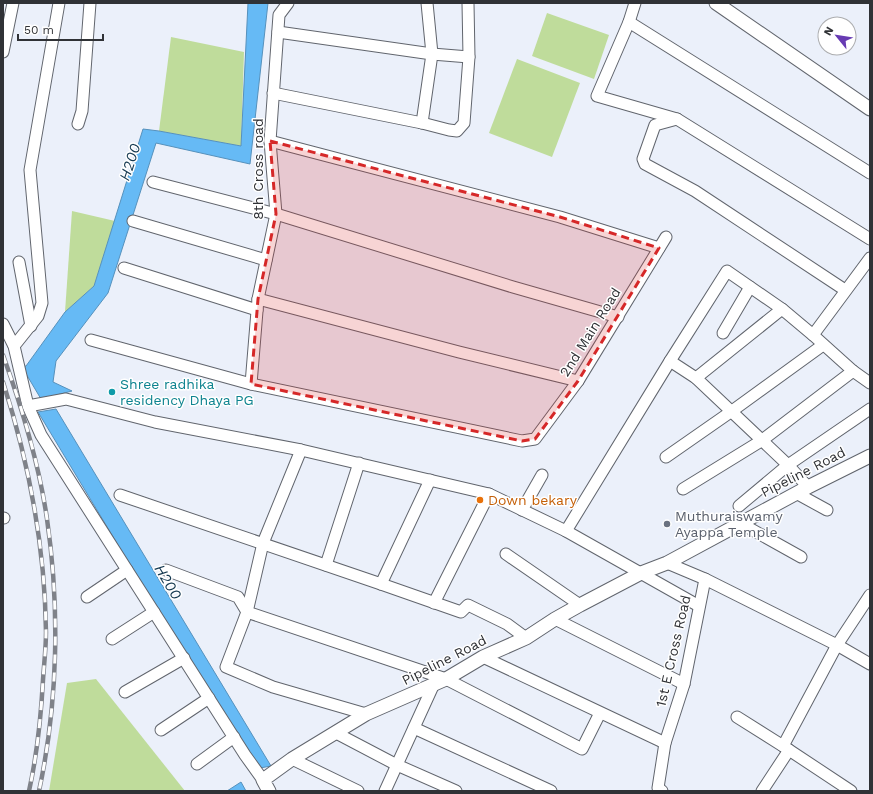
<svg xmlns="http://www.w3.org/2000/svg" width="873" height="794" viewBox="0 0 873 794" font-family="'Work Sans',sans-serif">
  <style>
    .green { fill: #bfdc9b }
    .water { fill: #66baf5; stroke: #5691bc }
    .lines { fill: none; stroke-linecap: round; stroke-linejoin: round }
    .minor-casing { stroke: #61656d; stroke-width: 13 }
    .tertiary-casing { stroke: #61656d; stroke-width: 15 }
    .minor { stroke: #fff; stroke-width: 11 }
    .tertiary { stroke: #fff; stroke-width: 13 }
    .rail-casing { stroke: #7f8289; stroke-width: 4.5 }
    .rail { stroke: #fff; stroke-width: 3; stroke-dasharray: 9; stroke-linecap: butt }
    .marked { fill: #d62828; fill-opacity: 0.2; stroke: #d62828; stroke-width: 3; stroke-dasharray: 8 5; stroke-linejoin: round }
    .culture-dot { fill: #0f9aa8; stroke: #fff; stroke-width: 1.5 }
    .food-dot { fill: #e8710a; stroke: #fff; stroke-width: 1.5 }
    .worship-dot { fill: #6b7280; stroke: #fff; stroke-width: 1.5 }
    .labels { text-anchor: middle; stroke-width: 3; stroke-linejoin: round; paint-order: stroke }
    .street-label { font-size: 14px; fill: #303236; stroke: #fff }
    .culture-label { font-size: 14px; fill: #0d838f; stroke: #fff; text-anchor: start }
    .food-label { font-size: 14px; fill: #c56008; stroke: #fff; text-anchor: start }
    .worship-label { font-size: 14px; fill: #5b616d; stroke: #fff; text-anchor: start }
    .water-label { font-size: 15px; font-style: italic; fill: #153951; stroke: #fff }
  </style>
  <rect width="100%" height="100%" fill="#ebf0fa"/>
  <g class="green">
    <path d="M547,13L609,35L594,79L532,56Z"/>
    <path d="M171,37L244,52L241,146L159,131Z"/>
    <path d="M517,59L580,83L552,157L489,133Z"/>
    <path d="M72,211L115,221L94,286L65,312Z"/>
    <path d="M96,679L185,791H49L67,683Z"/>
  </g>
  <g class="water">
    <path d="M248,3H268L250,164L156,143L108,293L56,361L53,382L72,391L41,399L22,367L26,366L65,312L94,286L143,129L159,131L241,146Z"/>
    <path d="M56,409L271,766L260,768L148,599L115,540L38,412Z"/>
    <path d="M241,782L246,791H227Z"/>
  </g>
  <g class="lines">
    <defs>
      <g id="minor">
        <path d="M635,3L629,22L597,96L677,119L870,239"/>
        <path d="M629,22L870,173"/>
        <path d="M278,32L432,54L469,57"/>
        <path d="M3,52L13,3"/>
        <path d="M273,93L422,123L449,130L457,131L464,123L469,57L468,3"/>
        <path d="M677,119L655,125L643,159L645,164L695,191L845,290"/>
        <path d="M422,123L432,54L427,3"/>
        <path d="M78,124L82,111L90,3"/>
        <path d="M270,141L560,217L659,248"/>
        <path d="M153,182L276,214L513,287L618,317"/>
        <path d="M133,221L266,260"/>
        <path d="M19,262L31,326"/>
        <path d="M124,268L257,310"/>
        <path d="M258,299L459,352L578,381"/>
        <path d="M3,324L14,346L28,406L41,435L245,755L263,780"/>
        <path d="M723,333L750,287"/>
        <path d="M813,335L870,258"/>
        <path d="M91,340L251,384L522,441L535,439L578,381L666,237"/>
        <path d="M14,346L38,316L42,303L30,170L59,3"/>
        <path d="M670,361L696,378L788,465L808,487"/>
        <path d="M696,378L782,309"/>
        <path d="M251,384L258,299L276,214L270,141L279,15L288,3"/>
        <path d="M28,406L66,399L155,422L301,450L489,494L566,531L699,606"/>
        <path d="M301,450L263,543L247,612L226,667L273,687L366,714"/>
        <path d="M666,457L732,411L823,345"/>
        <path d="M683,489L761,441L853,371"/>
        <path d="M796,493L827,510"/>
        <path d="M120,495L381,584L461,612L468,605L507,624L526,638"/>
        <path d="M739,506L788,465L870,409"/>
        <path d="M522,510L542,475"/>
        <path d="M3,518H4"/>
        <path d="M740,523L801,557"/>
        <path d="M566,531L670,361L727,271L782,309L813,335L853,371L870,383"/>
        <path d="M506,554L580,605"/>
        <path d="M326,565L359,463"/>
        <path d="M166,570L238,597L247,612L446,679L582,749L600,713"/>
        <path d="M705,579L837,645L870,664"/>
        <path d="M381,584L430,480"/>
        <path d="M87,597L127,570"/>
        <path d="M434,603L489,494"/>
        <path d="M555,619L684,684"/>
        <path d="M112,639L154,612"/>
        <path d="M483,657L665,743"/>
        <path d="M125,692L184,658"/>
        <path d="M737,717L783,746L851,791"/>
        <path d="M414,728L551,791"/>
        <path d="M161,730L209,698"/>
        <path d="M336,733L397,765L456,791"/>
        <path d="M783,746L837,645L870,595"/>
        <path d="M292,759L358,791"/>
        <path d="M197,764L234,737"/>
        <path d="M385,791L433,686"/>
        <path d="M662,791L658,788L665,743L684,684L705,579L667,563"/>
        <path d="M762,791L789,750"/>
      </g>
      <g id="tertiary">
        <path d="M716,3L870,109"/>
        <path d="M269,791L263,780L292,759L366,714L446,679L483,657L526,638L555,619L580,605L641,573L667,563L808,487L870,456"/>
      </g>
    </defs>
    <use href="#minor" class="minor-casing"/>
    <use href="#tertiary" class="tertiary-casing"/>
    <use href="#minor" class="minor"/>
    <use href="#tertiary" class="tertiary"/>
    <defs>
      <g id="rail">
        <path d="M3,355C22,408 39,463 47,519C60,608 58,703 39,791"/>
        <path d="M3,382C29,463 45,546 46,632C46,648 44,664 43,680C41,717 37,755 29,791"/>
      </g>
    </defs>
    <use href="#rail" class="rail-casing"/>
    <use href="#rail" class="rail"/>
  </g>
  <path class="marked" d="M270,141L560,217L659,248L578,381L535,439L522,441L251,384L258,299L276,214Z"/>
  <circle class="culture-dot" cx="112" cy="392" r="4"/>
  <circle class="food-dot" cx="480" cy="500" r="4"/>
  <circle class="worship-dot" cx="667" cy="524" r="4"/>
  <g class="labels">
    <g class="street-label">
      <text transform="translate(258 169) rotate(-90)" y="5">8th Cross road</text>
      <text transform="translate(590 332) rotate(-58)" y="5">2nd Main Road</text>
      <text transform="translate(803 472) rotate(-27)" y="5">Pipeline Road</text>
      <text transform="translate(673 651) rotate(-77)" y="5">1st E Cross Road</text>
      <text transform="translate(444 660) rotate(-27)" y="5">Pipeline Road</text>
    </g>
    <g class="culture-label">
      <text x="120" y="389">Shree radhika<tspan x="120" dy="16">residency Dhaya PG</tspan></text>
    </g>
    <g class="food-label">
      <text x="488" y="505">Down bekary</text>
    </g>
    <g class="worship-label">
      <text x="675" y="521">Muthuraiswamy<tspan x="675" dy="16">Ayappa Temple</tspan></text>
    </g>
    <g class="water-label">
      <text transform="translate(130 162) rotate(-72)" y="5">H200</text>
      <text transform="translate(168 582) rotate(59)" y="5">H200</text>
    </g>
  </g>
  <rect width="873" height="794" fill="none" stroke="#303236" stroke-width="8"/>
  <g transform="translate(837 36) rotate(300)"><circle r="19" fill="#ffffff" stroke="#acadaf"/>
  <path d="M0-3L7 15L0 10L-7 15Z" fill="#673bb3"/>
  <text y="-6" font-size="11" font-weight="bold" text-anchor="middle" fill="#303236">N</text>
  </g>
  <path d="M18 34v6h85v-6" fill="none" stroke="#303236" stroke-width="2"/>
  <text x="24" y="34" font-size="12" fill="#303236" stroke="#ffffff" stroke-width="3" paint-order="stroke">50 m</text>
</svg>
